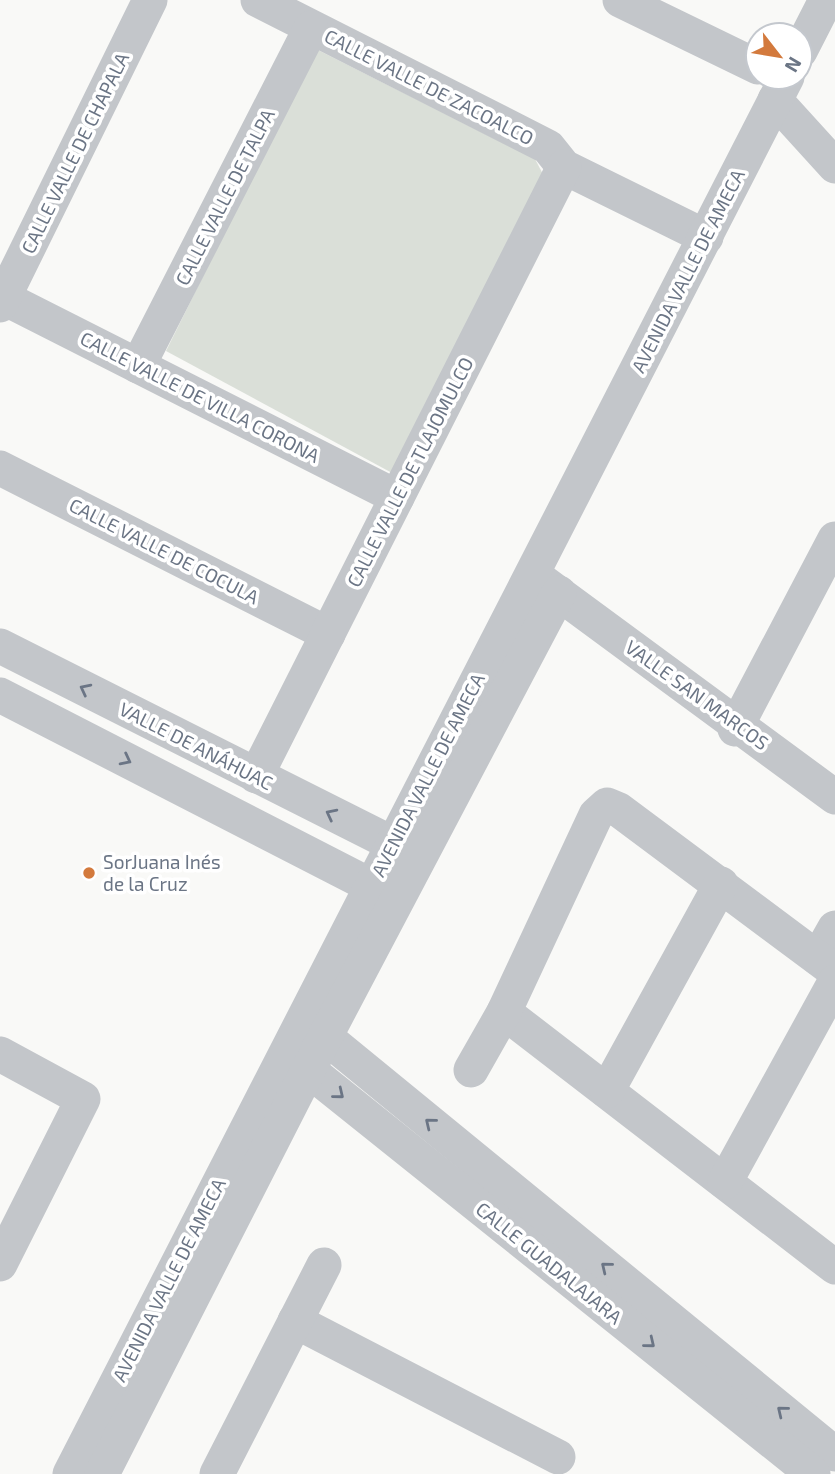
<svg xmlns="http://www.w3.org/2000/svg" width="835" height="1474" viewBox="0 0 835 1474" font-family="'Exo 2',sans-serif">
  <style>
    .green { fill: #dadfd8 }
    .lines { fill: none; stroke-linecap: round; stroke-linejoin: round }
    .minor { stroke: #c3c6ca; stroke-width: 35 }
    .oneway { stroke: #6b7585 }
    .poi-dot { fill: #d37a3d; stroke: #fff; stroke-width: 2.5 }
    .labels { text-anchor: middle; stroke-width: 7; stroke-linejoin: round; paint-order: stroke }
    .street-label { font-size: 19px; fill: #6b7585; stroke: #fff }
    .poi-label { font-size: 19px; fill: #6b7585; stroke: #fff; text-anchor: start }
  </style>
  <rect width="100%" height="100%" fill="#f9f9f7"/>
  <path class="green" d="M316,49L535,159L545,178L394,474L166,351Z"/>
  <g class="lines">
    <g class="minor">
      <path d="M258,0L548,147L564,167L706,237"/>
      <path d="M620,0L758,67"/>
      <path d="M800,51L826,0"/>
      <path d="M775,100L835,166"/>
      <path d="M4,298L397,497"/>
      <path d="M0,305L150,0"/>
      <path d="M138,366L311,28"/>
      <path d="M0,468L328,634"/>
      <path d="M539,579L835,797"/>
      <path d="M0,646L413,854"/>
      <path d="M0,695L391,896"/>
      <path d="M735,729L835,539"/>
      <path d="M256,776L564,167"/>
      <path d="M818,958L835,928"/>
      <path d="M504,1012L835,1267"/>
      <path d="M307,1022L835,1454"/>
      <path d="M0,1054L83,1099L0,1264"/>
      <path d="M291,1056L813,1474"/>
      <path d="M471,1070L504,1012L596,815L607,805L619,810L835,971"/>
      <path d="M607,1091L721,884"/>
      <path d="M725,1182L835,982"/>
      <path d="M295,1321L558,1457"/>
      <path d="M70,1474L787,77"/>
      <path d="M102,1474L325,1037L559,593"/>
      <path d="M217,1474L324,1265"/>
    </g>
  </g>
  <defs><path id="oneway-chevron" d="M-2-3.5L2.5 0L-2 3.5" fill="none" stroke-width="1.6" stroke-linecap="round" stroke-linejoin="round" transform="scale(1.75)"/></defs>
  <g class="oneway">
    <use href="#oneway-chevron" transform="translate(85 689) rotate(-153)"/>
    <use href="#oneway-chevron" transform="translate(126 760) rotate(27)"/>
    <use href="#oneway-chevron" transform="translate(331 814) rotate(-153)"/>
    <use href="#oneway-chevron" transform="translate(339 1094) rotate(39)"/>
    <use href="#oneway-chevron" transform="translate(430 1123) rotate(-141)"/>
    <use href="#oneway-chevron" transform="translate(606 1267) rotate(-141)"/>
    <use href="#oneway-chevron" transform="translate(650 1343) rotate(39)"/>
    <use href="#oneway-chevron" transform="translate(782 1411) rotate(-141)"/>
  </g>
  <circle class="poi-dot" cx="89" cy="873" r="7"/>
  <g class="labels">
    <g class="street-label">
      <text transform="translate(429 87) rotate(27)" y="7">CALLE VALLE DE ZACOALCO</text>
      <text transform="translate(75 153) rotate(-64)" y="7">CALLE VALLE DE CHAPALA</text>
      <text transform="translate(225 197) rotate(-63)" y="7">CALLE VALLE DE TALPA</text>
      <text transform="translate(688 271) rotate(-63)" y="7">AVENIDA VALLE DE AMECA</text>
      <text transform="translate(200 397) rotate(27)" y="7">CALLE VALLE DE VILLA CORONA</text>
      <text transform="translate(410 472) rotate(-63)" y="7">CALLE VALLE DE TLAJOMULCO</text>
      <text transform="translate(164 551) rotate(27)" y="7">CALLE VALLE DE COCULA</text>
      <text transform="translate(697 695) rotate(36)" y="7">VALLE SAN MARCOS</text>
      <text transform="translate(196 746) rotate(27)" y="7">VALLE DE ANÁHUAC</text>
      <text transform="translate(428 775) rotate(-63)" y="7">AVENIDA VALLE DE AMECA</text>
      <text transform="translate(549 1263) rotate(39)" y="7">CALLE GUADALAJARA</text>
      <text transform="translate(169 1280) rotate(-63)" y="7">AVENIDA VALLE DE AMECA</text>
    </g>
    <g class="poi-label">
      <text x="103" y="869">SorJuana Inés<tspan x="103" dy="22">de la Cruz</tspan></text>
    </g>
  </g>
  <g transform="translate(779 56) rotate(121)"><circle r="33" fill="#ffffff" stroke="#c4c8ce" stroke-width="2"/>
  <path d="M0-5L12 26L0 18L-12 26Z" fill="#d37a3d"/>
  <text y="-10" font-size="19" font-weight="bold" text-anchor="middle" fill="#6b7585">N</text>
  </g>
</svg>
